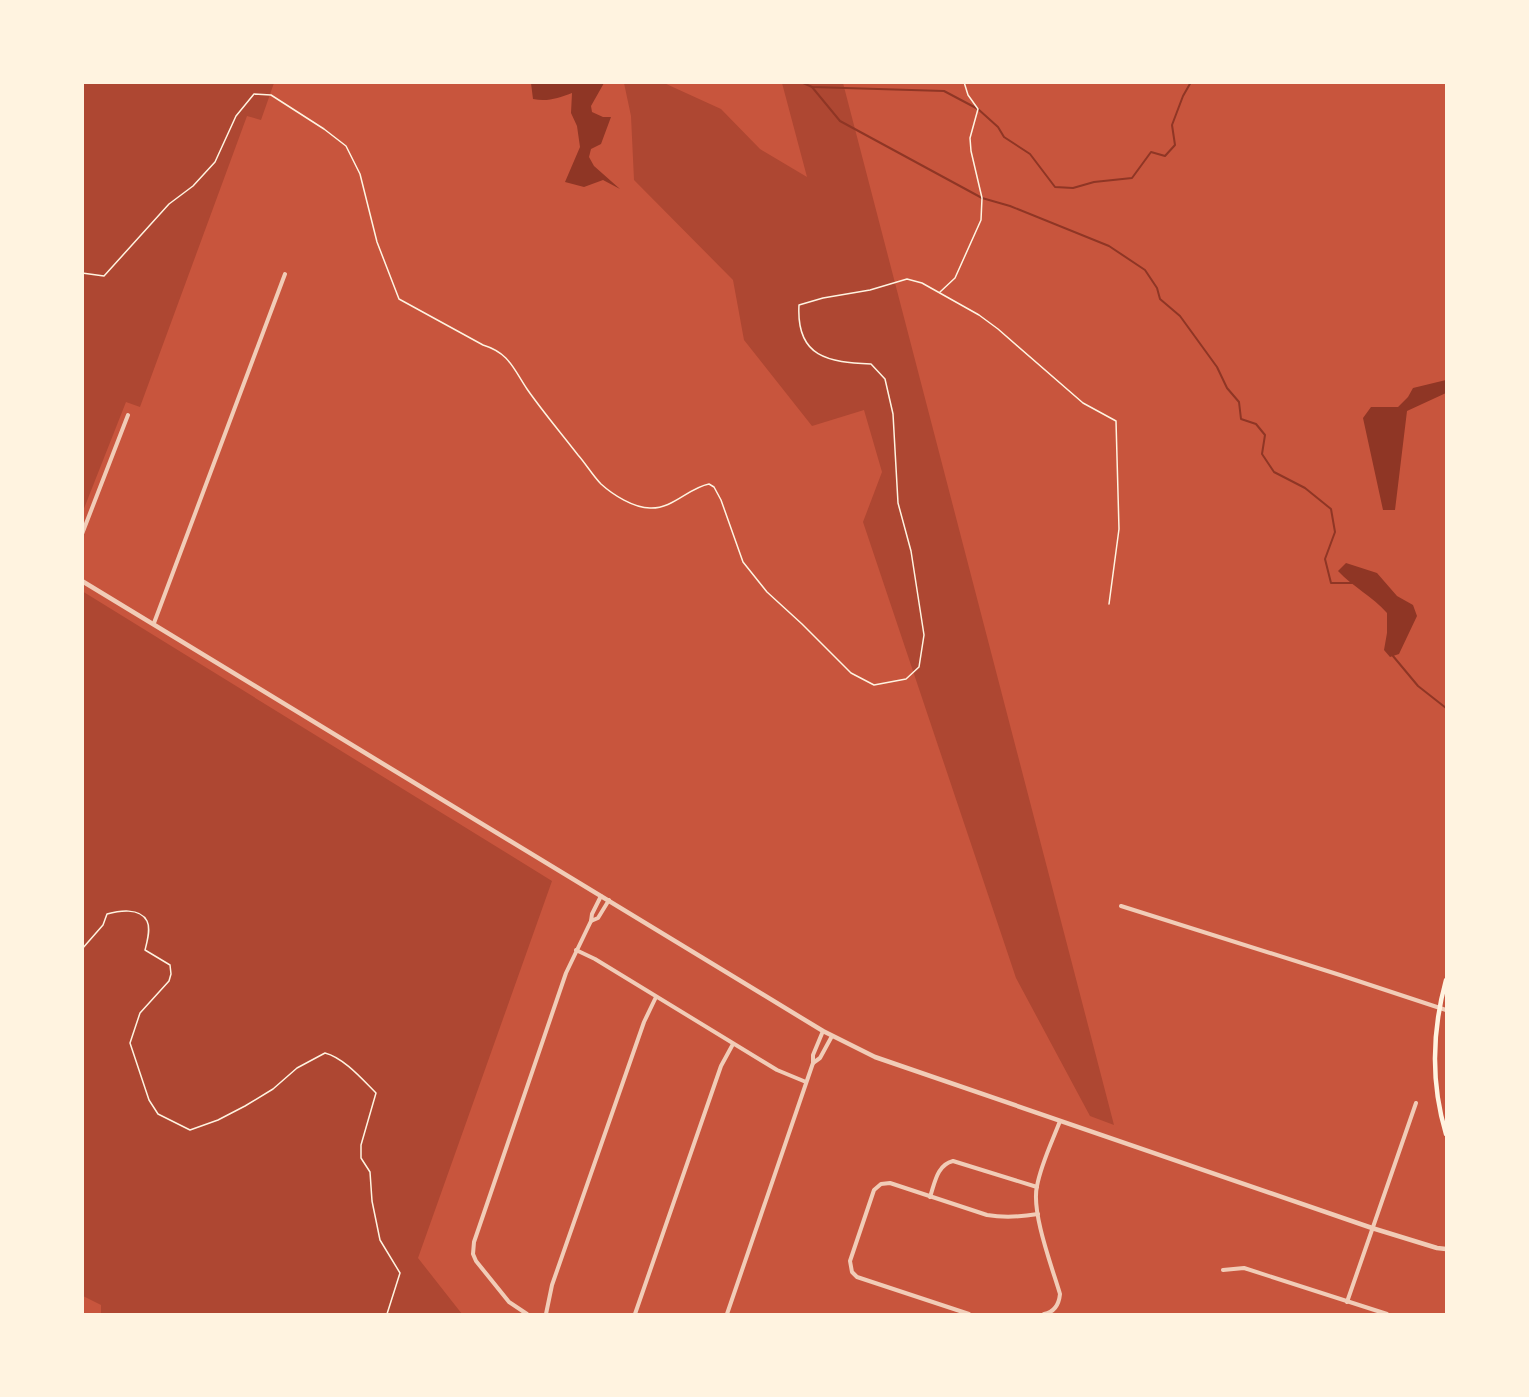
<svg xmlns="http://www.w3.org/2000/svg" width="1529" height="1397" viewBox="0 0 1529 1397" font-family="Lato,sans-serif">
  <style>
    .green { fill: #ae4732 }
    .water { fill: #8f3625 }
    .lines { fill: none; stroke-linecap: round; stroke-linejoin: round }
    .stream { stroke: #8f3625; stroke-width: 2 }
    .path { stroke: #fff3e0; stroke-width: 1.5 }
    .minor { stroke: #f1ccb7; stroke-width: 4 }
    .tertiary { stroke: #f1ccb7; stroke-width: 4.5 }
    .secondary { stroke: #fff3e0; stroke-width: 4.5 }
  </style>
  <rect width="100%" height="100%" fill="#c8553d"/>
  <g class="green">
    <path d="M83,83H274L261,120L247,116L140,407L126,402L83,511Z"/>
    <path d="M624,83H664L721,109L760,149L807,177L782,83H843L1114,1125L1090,1116L1016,978L863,522L882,472L864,410L812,426L744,340L733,280L634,180L631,116Z"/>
    <path d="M82,591L552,881L418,1258L462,1314H101V1305L83,1296Z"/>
  </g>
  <g class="water">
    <path d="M531,83H604L591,106L592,112L603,117H611L601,144L591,149L589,157L594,166L620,189L603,180L584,187L565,182L580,147L577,126L571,113L572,93C558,98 548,102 533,99Z"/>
    <path d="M1446,380V393L1407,411L1395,510H1383L1363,418L1371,407H1398L1408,397L1413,388Z"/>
    <path d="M1346,563L1377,573L1397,596L1413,605L1417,616L1399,654L1390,657L1384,650L1387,633V613C1372,596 1353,587 1338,571Z"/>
  </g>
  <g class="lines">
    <g class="stream">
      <path d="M801,82L812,87L944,91L978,109L998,127L1004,137L1030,154L1055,187L1073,188L1094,182L1132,178L1151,152L1165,156L1175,145L1172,125L1183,96L1191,82"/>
      <path d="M812,87L840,121L982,198L1010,206L1109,246L1145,270L1157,288L1160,299L1180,316L1217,367L1227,388L1239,402L1241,419L1256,424L1265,435L1262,454L1274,472L1305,488L1331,509L1335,532L1325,559L1331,583H1352"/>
      <path d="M1393,656L1418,686L1446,708"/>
    </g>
    <g class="path">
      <path d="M82,273L104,276L169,204L193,186L215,162L236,116L254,94L271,95L324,129L346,146L360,174L377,242L399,299L483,345C509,353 513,368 527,389C543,412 561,433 578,455C586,464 593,476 601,484C613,495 634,508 650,508C673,509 688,488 709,484L714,487L721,500L743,562L767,592L802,624L851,673L874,685L906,679L919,667L924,635L911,551L898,503L893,414L885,379L871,364C829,362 796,358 799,305L823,298L870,290L907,279L922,283L979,315L998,329L1083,403L1116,421L1119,529L1109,604"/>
      <path d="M940,292L955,278L981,220L982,198L971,151L970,138L978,109L968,95L964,82"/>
      <path d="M82,949L103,925L107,914C118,911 140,907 147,921C151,929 147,942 145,950L170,965L171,974L169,981L140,1013L130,1043L149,1100L158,1114L190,1130L218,1120L245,1106L273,1089L297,1068L325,1053C344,1058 362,1079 376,1093L361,1145V1158L370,1172L372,1201L380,1240L400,1273L387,1314"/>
    </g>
    <g class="minor">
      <path d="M82,534L128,415"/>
      <path d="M154,623L285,274"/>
      <path d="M601,896L592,914L591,921L598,918L609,900"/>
      <path d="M1121,906L1340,975L1446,1010"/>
      <path d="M576,950L595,959L777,1070L806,1082"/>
      <path d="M823,1031L813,1055V1063L820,1058L832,1036"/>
      <path d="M930,1197C935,1182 937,1165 953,1161L1037,1187"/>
      <path d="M1223,1270L1244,1268L1387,1314"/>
      <path d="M1347,1302L1416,1103"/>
      <path d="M527,1314L509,1302L476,1261L473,1254L474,1242L566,973L591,921"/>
      <path d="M546,1314L552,1285L644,1022L656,997"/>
      <path d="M635,1314L721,1066L733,1044"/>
      <path d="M727,1314L813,1063"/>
      <path d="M969,1314L857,1277L852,1272L850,1261L874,1190L881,1184L890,1183L987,1215C1005,1218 1020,1217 1038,1214"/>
      <path d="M1044,1314C1055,1312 1059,1304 1060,1294C1052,1267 1031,1212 1037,1186C1041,1164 1052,1142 1060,1121"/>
    </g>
    <path class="tertiary" d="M82,581L823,1031L875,1057L1372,1228L1437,1248L1446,1249"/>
    <path class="secondary" d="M1446,980C1432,1031 1431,1084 1446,1134"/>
  </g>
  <rect width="1529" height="1397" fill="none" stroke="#fff3e0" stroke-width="168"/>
</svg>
